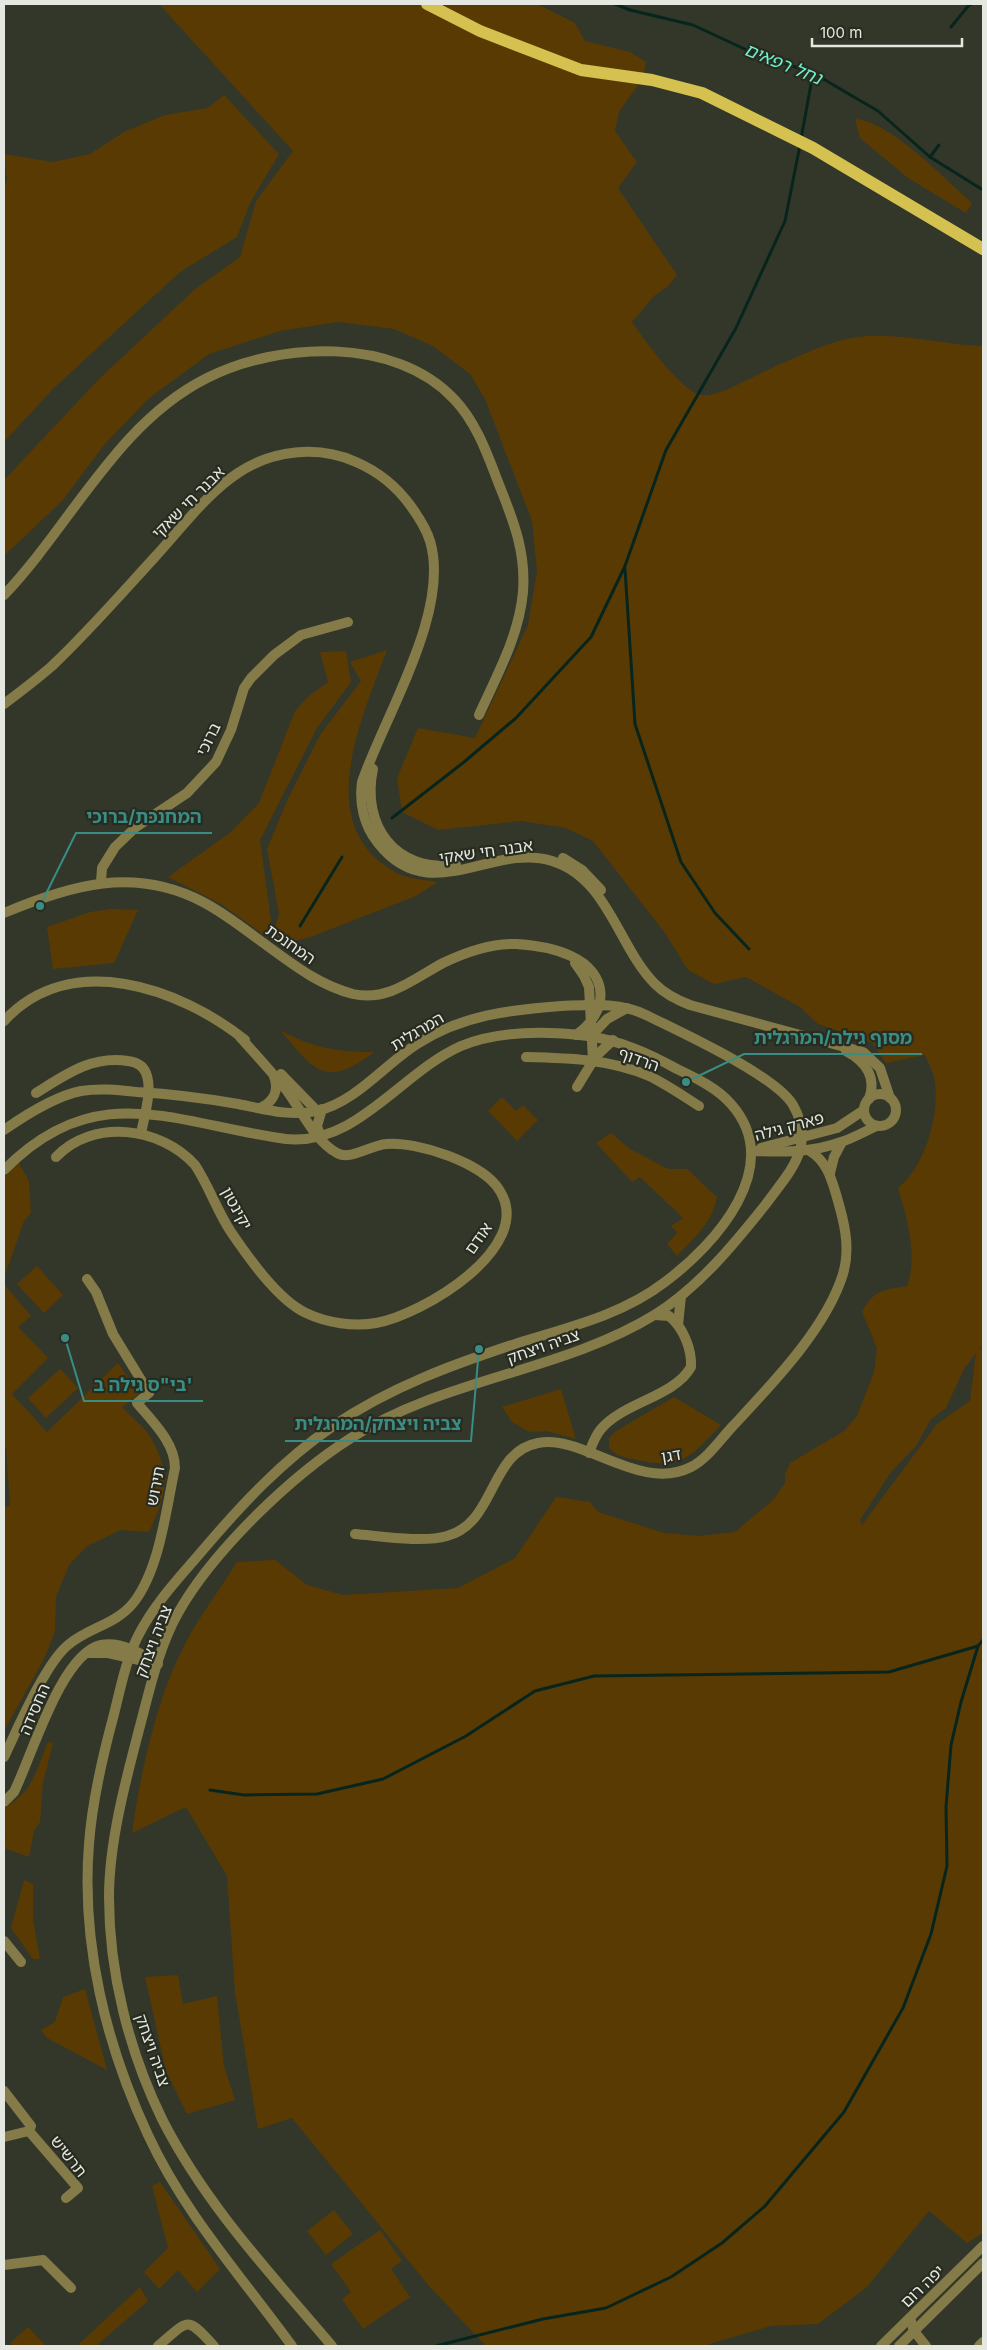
<svg xmlns="http://www.w3.org/2000/svg" width="987" height="2350" viewBox="0 0 987 2350" font-family="Inter,'Noto Sans Hebrew',sans-serif">
  <style>
    .green { fill: #593a03; fill-rule: evenodd }
    .lines { fill: none; stroke-linecap: round; stroke-linejoin: round }
    .stream { stroke: #07251d; stroke-width: 3 }
    .minor { stroke: #857b48; stroke-width: 10 }
    .tertiary { stroke: #857b48; stroke-width: 10 }
    .primary { stroke: #d5c14f; stroke-width: 12 }
    .labels { text-anchor: middle; stroke-width: 4.5; stroke-linejoin: round; paint-order: stroke }
    .street-label { font-size: 16px; fill: #e5e8e0; stroke: #282c20 }
    .water-label { font-size: 18px; font-style: italic; fill: #70f2cd; stroke: #282c20 }
    .leader { fill: none; stroke: #3a8d85; stroke-width: 2 }
    .callout-dot { fill: #3a8d85; stroke: #282c20; stroke-width: 2 }
    .callout-label { font-size: 18px; text-anchor: middle; font-weight: bold; fill: #3a8d85; stroke: #282c20; stroke-width: 4.5; stroke-linejoin: round; paint-order: stroke }
  </style>
  <rect width="100%" height="100%" fill="#32372a"/>
  <g class="green">
    <path d="M159,4H537L575,23L585,41L630,52L646,62L643,78L619,112L615,131L637,162L618,188L677,275L668,286L654,296L632,322C644,339 681,392 702,395C718,397 744,381 759,374C785,362 831,340 858,337C900,332 942,345 983,346V1346L979,1349H983V2233L967,2243L929,2211L866,2288L818,2324L771,2326L703,2346H486L429,2286L292,2118L258,2129L235,1992L227,1876L186,1807L132,1833C140,1776 156,1701 182,1650C197,1619 219,1591 237,1562L275,1560L307,1585L343,1595L458,1588L515,1558L556,1497L590,1502L598,1512L664,1533L699,1536L735,1532L774,1499L785,1483V1474L790,1463L844,1431L857,1416L874,1372L877,1348L862,1312C873,1290 884,1290 907,1286C918,1257 907,1217 898,1188C926,1166 941,1111 934,1077C932,1070 928,1062 925,1055L886,1063L872,1043L818,1024L800,1007L746,977L714,984L688,970L665,933L593,841L566,828L521,821L438,830L402,812L397,778L418,728L475,738L528,625L537,571L532,521L485,399L470,374L433,346L394,329L338,322L280,331L209,354L148,399L104,445L63,500L4,556V480L99,379L194,290L240,257L256,201L293,151ZM976,1353L970,1401L937,1424L862,1525L860,1520L891,1472L916,1446L931,1419L946,1408L964,1369Z"/>
    <path d="M224,95L279,154L250,203L237,237L180,272L54,388L4,442V187L7,179L4,154L53,162L90,154L124,132L165,115L208,108Z"/>
    <path d="M855,119C890,121 945,179 972,203L966,213L908,178L860,138Z"/>
    <path d="M387,650C362,718 310,827 397,873C409,879 425,880 438,882L416,896L308,938L284,943L271,941L279,914L267,849L287,801L320,735L361,681L350,662Z"/>
    <path d="M346,651L351,682L317,728L260,840L271,920L267,937L221,904L168,877L231,832L259,803L295,711L309,696L328,682L320,652Z"/>
    <path d="M111,909L138,910L114,963L53,969L47,927L90,912Z"/>
    <path d="M280,1030C313,1048 336,1052 374,1052C325,1090 314,1070 280,1030Z"/>
    <path d="M502,1097L516,1111L523,1105L538,1120L517,1141L488,1111Z"/>
    <path d="M611,1133L630,1149L668,1169H687L717,1197C712,1223 695,1237 677,1256L667,1244L677,1233L671,1226L683,1218L640,1177L632,1182L596,1143Z"/>
    <path d="M18,1162L29,1181L31,1213L24,1221L4,1278V1178Z"/>
    <path d="M37,1266L63,1295L44,1313L17,1284Z"/>
    <path d="M4,1284L31,1316L18,1327L48,1358L12,1394L47,1432L118,1363L139,1394L122,1407C131,1417 145,1427 151,1438C172,1475 166,1496 149,1532L121,1530L87,1546L69,1565L56,1597L55,1631L45,1657L4,1731V1507L10,1506L6,1447H4Z"/>
    <path d="M60,1369L78,1388L46,1418L28,1398Z"/>
    <path d="M561,1389L576,1439L547,1431L529,1432L512,1422L502,1407Z"/>
    <path d="M674,1397L721,1425C691,1456 683,1470 637,1460C626,1457 617,1457 609,1448V1438L616,1431Z"/>
    <path d="M48,1742L53,1743L43,1783L40,1822L34,1831L29,1857L4,1848C7,1836 4,1821 4,1808C33,1792 36,1771 48,1742Z"/>
    <path d="M24,1880L33,1884V1919L40,1959H33L11,1928Z"/>
    <path d="M178,1975L183,2004L217,1996L224,2066L235,2100L187,2114L166,2071L145,1977Z"/>
    <path d="M85,1989L107,2070L47,2038L41,2030L55,2022L63,1997Z"/>
    <path d="M160,2182L220,2269L197,2292L178,2270L159,2289L144,2272L168,2248L152,2186Z"/>
    <path d="M334,2210L353,2234L326,2255L307,2231Z"/>
    <path d="M380,2230L402,2261L391,2269L410,2297L363,2329L342,2299L351,2292L331,2264Z"/>
    <path d="M140,2287L148,2301L96,2346H77Z"/>
    <path d="M28,2327L46,2346H11V2342Z"/>
  </g>
  <g class="lines">
    <g class="stream">
      <path d="M615,4L630,10L693,25L751,52L813,73L878,111L930,157L983,190"/>
      <path d="M951,27L969,5L972,4"/>
      <path d="M801,139L813,73"/>
      <path d="M930,157L939,145"/>
      <path d="M625,569L635,724L681,862L715,913L749,949"/>
      <path d="M392,818L464,762L516,718L591,637L625,566L666,450L736,328L785,221L800,145"/>
      <path d="M300,926L342,857"/>
      <path d="M210,1790L244,1795L317,1794L383,1779L466,1736L535,1691L594,1676L889,1672L978,1646"/>
      <path d="M436,2346L543,2319L606,2308L671,2277L722,2243L765,2206L844,2112L903,2008L931,1934L947,1866L946,1807L951,1745L961,1702L978,1646L983,1640"/>
    </g>
    <g class="minor">
      <path d="M4,595C71,525 117,423 207,378C278,342 395,336 454,399C477,423 488,456 500,487C514,522 526,553 523,592C519,636 497,675 479,715"/>
      <path d="M4,704C20,692 37,679 52,666C88,632 121,594 154,558C180,530 206,494 238,473C272,450 318,445 356,462C377,471 396,486 410,505C418,516 426,528 430,541C451,611 385,715 362,782C359,804 364,826 378,843C430,909 491,842 552,861C608,878 618,947 655,984C665,994 677,1000 690,1005L863,1052L880,1068L890,1098"/>
      <path d="M373,769C361,825 395,873 456,865"/>
      <path d="M563,858L582,870L601,890"/>
      <path d="M101,882L102,868L115,847L136,827L187,793L216,762L231,730L244,688L251,678L274,655L301,635L348,622"/>
      <path d="M4,913C71,885 134,866 203,902C224,913 243,928 262,942C291,963 318,985 353,994C388,1002 415,978 443,963C466,952 491,943 516,944C534,945 554,948 571,956C610,974 609,1012 576,1035"/>
      <path d="M575,963L584,976L589,987L593,1060"/>
      <path d="M4,1021C70,949 180,988 245,1040"/>
      <path d="M846,1051C865,1061 877,1077 869,1099"/>
      <path d="M526,1057C568,1058 610,1059 649,1076C666,1084 683,1096 699,1106"/>
      <path d="M281,1074L317,1111"/>
      <path d="M577,1087L596,1056L613,1040"/>
      <path d="M36,1093C65,1075 92,1055 128,1061C136,1062 143,1065 146,1073C153,1090 144,1116 141,1134"/>
      <circle cx="880" cy="1110" r="16"/>
      <path d="M761,1148L837,1128L864,1110"/>
      <path d="M751,1151C781,1152 812,1153 841,1142C854,1138 865,1131 877,1126"/>
      <path d="M56,1157C93,1118 161,1127 195,1165C209,1186 217,1211 231,1232C248,1257 278,1300 306,1313C327,1323 354,1327 376,1323C422,1315 535,1248 500,1191C484,1163 417,1141 386,1144C371,1145 350,1161 337,1153C314,1140 302,1111 287,1091C272,1072 256,1055 240,1037"/>
      <path d="M830,1173L834,1157L842,1142"/>
      <path d="M678,1325L681,1296"/>
      <path d="M589,1453C592,1445 595,1436 601,1429C624,1402 674,1397 691,1367C692,1349 683,1327 669,1316L655,1315"/>
      <path d="M355,1534C380,1536 423,1543 447,1536C496,1523 489,1452 538,1443C583,1434 640,1493 691,1467C707,1459 720,1440 732,1427C771,1385 826,1329 843,1274C851,1247 844,1221 836,1194C831,1177 826,1160 808,1150"/>
      <path d="M89,1653H108L153,1663"/>
      <path d="M4,1757C18,1728 45,1664 68,1645C89,1627 116,1625 134,1602C160,1568 166,1509 175,1468C175,1443 153,1422 137,1403L149,1393L113,1334L96,1292L87,1279"/>
      <path d="M4,1802L14,1792C32,1756 61,1654 101,1645C121,1641 142,1654 158,1664"/>
      <path d="M4,1941L21,1962"/>
      <path d="M4,2091L31,2126L29,2131L4,2137"/>
      <path d="M29,2131L78,2188L66,2198"/>
      <path d="M4,2265L43,2260L71,2288"/>
      <path d="M910,2318L914,2331L926,2346"/>
      <path d="M158,2346C189,2320 186,2315 214,2346"/>
      <path d="M979,2346L983,2342"/>
    </g>
    <g class="tertiary">
      <path d="M590,1037L607,1019L627,1008"/>
      <path d="M260,1108C274,1102 279,1090 274,1076"/>
      <path d="M4,1130C24,1116 56,1096 81,1091C100,1088 118,1090 137,1092C171,1094 204,1098 238,1104C263,1109 291,1117 317,1111C356,1102 384,1065 417,1044C462,1015 509,1010 561,1006C590,1005 619,1002 646,1015C680,1032 775,1075 793,1105C801,1119 804,1135 800,1150C794,1170 778,1187 766,1204C734,1244 700,1286 656,1314C562,1372 444,1378 351,1438C291,1476 213,1551 178,1613C159,1647 150,1688 140,1726C126,1779 109,1842 109,1897C109,1973 129,2051 162,2119C205,2204 271,2274 332,2346"/>
      <path d="M321,1138L317,1126L322,1109"/>
      <path d="M4,1170C97,1076 175,1124 286,1139C357,1146 400,1073 461,1046C499,1030 547,1031 588,1036C621,1041 648,1053 677,1069C696,1078 717,1088 731,1104C786,1166 716,1244 665,1282C622,1315 569,1327 518,1343C454,1364 390,1387 333,1426C282,1461 242,1504 202,1551C179,1578 154,1604 138,1636C125,1662 120,1691 113,1718C102,1759 92,1802 89,1844C81,1944 106,2045 148,2135C184,2213 242,2277 292,2346"/>
      <path d="M881,2346L983,2246"/>
      <path d="M899,2346L983,2263"/>
    </g>
    <path class="primary" d="M427,4L480,31L581,70L652,80L702,93L813,148L983,249"/>
  </g>
  <g class="labels">
    <g class="street-label">
      <text transform="translate(188 502) rotate(-45)" y="6">אבנר חי שאקי</text>
      <text transform="translate(208 739) rotate(-64)" y="6">ברוכי</text>
      <text transform="translate(486 851) rotate(-8)" y="6">אבנר חי שאקי</text>
      <text transform="translate(291 944) rotate(35)" y="6">המחנכת</text>
      <text transform="translate(417 1031) rotate(-31)" y="6">המרגלית</text>
      <text transform="translate(639 1059) rotate(20)" y="6">הרדוף</text>
      <text transform="translate(789 1126) rotate(-15)" y="6">פארק גילה</text>
      <text transform="translate(237 1208) rotate(61)" y="6">יקינטון</text>
      <text transform="translate(478 1238) rotate(-55)" y="6">אודם</text>
      <text transform="translate(543 1346) rotate(-19)" y="6">צביה ויצחק</text>
      <text transform="translate(671 1455) rotate(-9)" y="6">דגן</text>
      <text transform="translate(155 1486) rotate(-79)" y="6">תירוש</text>
      <text transform="translate(153 1641) rotate(-69)" y="6">צביה ויצחק</text>
      <text transform="translate(34 1709) rotate(-67)" y="6">החסידה</text>
      <text transform="translate(153 2050) rotate(71)" y="6">צביה ויצחק</text>
      <text transform="translate(69 2156) rotate(51)" y="6">תרשיש</text>
      <text transform="translate(922 2286) rotate(-44)" y="6">יפה רום</text>
    </g>
    <g class="water-label">
      <text transform="translate(783 64) rotate(22)" y="6">נחל רפאים</text>
    </g>
  </g>
  <path class="leader" d="M40 906L76 833H212M686 1082L744 1054H922M65 1338L84 1401H203M479 1349L471 1441H285"/>
  <g class="callout-dot">
    <circle cx="40" cy="906" r="5"/>
    <circle cx="686" cy="1082" r="5"/>
    <circle cx="65" cy="1338" r="5"/>
    <circle cx="479" cy="1349" r="5"/>
  </g>
  <g class="callout-label">
    <text x="144" y="823">המחנכת/ברוכי</text>
    <text x="833" y="1044">מסוף גילה/המרגלית</text>
    <text x="143" y="1391">בי"ס גילה ב'</text>
    <text x="378" y="1430">צביה ויצחק/המרגלית</text>
  </g>
  <rect width="987" height="2350" fill="none" stroke="#e5e8e0" stroke-width="10"/>
  <path d="M812 38v8h150v-8" fill="none" stroke="#e5e8e0" stroke-width="2.5"/>
  <text x="820" y="38" font-size="15" fill="#e5e8e0" stroke="#282c20" stroke-width="4" paint-order="stroke">100 m</text>
</svg>
